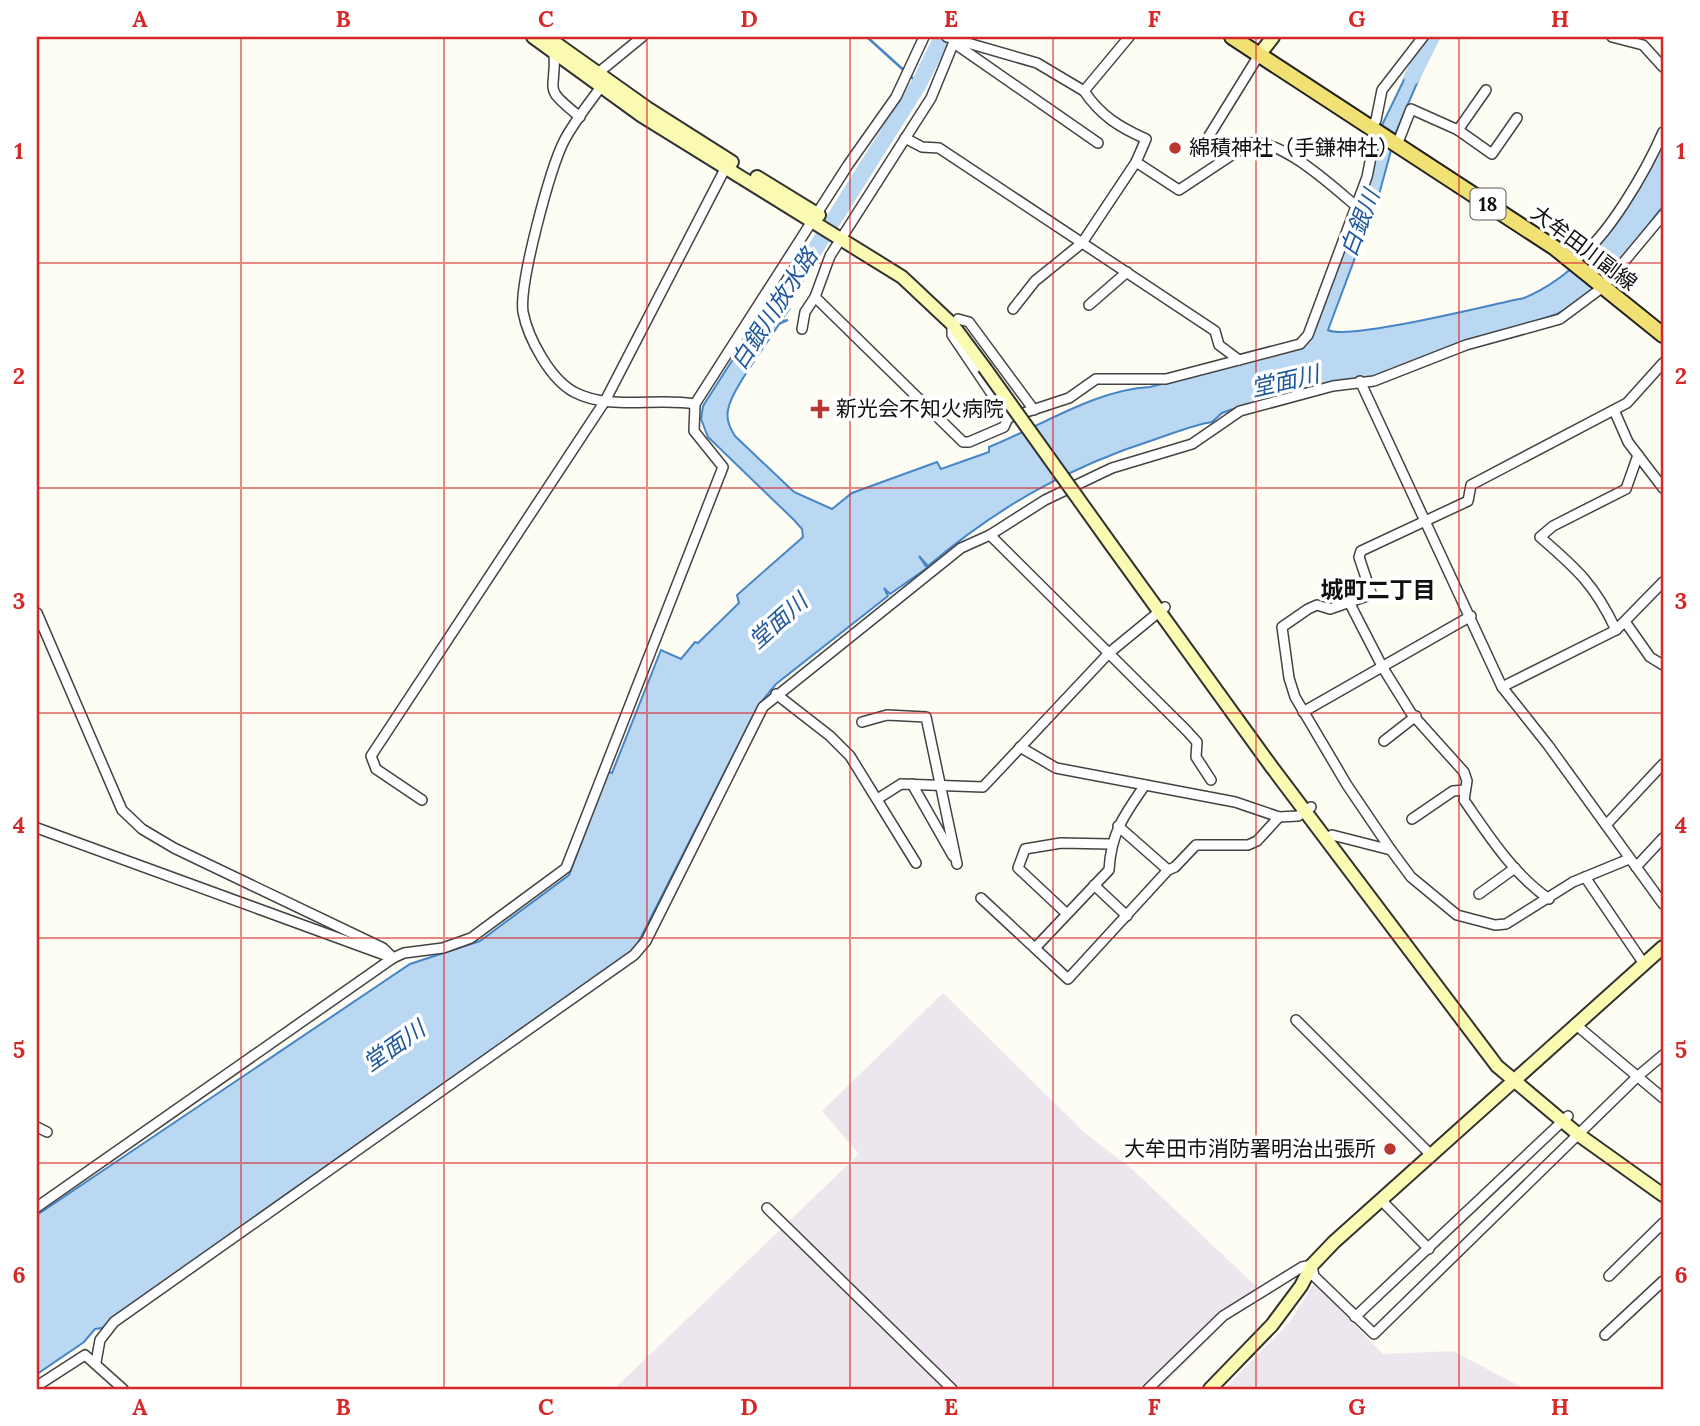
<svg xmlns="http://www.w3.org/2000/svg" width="1700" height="1426" viewBox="0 0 1700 1426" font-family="Lora,'Noto Sans JP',serif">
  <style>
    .industrial { fill: #eee6ee }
    .water { fill: #bbd8f3; stroke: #4685c6; stroke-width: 2 }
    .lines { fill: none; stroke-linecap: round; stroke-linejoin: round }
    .stream { stroke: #4685c6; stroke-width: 2.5 }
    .river { stroke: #bbd8f3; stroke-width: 16 }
    .street-casing { stroke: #434343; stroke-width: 12 }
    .secondary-casing { stroke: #323232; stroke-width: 16 }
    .primary-casing { stroke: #212121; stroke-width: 18 }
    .street { stroke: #fff; stroke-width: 9 }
    .secondary { stroke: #fafab3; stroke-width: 12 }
    .primary { stroke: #f1e072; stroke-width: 14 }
    .secondary-bridge-casing { stroke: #323232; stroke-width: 16; stroke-linecap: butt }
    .secondary-bridge { stroke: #fafab3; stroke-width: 12 }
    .grid { fill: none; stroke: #d62828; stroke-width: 2; stroke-opacity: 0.55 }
    .poi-dot { fill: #ba372f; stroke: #fff; stroke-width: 2.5 }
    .labels { text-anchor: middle; stroke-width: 7; stroke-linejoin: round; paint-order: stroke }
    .shield { fill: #fff; stroke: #585858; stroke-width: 2 }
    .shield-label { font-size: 19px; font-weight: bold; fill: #101010 }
    .poi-label { font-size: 21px; fill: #101010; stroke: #fff; text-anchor: start }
    .street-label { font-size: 21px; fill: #101010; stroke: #fff }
    .water-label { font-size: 23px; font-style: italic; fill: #1f589d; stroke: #fff }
    .neighbourhood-label { font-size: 23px; font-weight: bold; fill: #101010; stroke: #fff }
    .neatline { fill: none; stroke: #d62828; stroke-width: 2.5 }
    .grid-label { font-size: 23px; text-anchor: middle; font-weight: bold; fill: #d62828 }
  </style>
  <rect width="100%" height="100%" fill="#fefdf4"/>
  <g class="industrial">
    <path d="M943,993L1086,1134L1132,1169L1259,1289L1160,1389H614L859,1154L822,1111Z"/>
    <path d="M1314,1283L1383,1354L1453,1351L1525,1389H1224L1289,1323Z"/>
  </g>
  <path class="water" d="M1416,55L1426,62L1396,132L1380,191L1328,330C1348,341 1493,304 1524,298C1596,268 1626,199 1663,136V206L1609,275L1572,306L1557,314L1371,379L1349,380L1236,408L1222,413L1212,422C1193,425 1174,433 1156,439C1068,467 998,507 928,566L919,556L927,568L890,594L884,588L888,596L776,684L758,706L635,949L102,1328L95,1329L84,1342L37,1374V1215L410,964L480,941L569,875L598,799L596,796L605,771L612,773L661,650L681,659L695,642L698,643L739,603L737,595L803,537L802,529L794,520L708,437L701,419L703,406L772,298L777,302L780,297L789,303L790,308L781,321L788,320L779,324C767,344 731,390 728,410C726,420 730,428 735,436L794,492L832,509L852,493L937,462L941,469L989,452V447C1040,427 1094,390 1150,387L1304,347L1377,146L1382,125Z"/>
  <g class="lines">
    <path class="stream" d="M867,37L919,84"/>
    <g class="river">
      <path d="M1412,77L1432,37"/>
      <path d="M773,316L919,84L942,37"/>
    </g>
    <defs>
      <g id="street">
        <path d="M642,37L598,73L600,88C588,105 574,122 564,141C550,169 519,283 523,312C528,338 550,379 574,392C610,411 657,397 695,404"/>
        <path d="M947,37L1037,63L1084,91L1129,37"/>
        <path d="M1612,37L1643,45L1663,67"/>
        <path d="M954,43L1098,143"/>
        <path d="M554,52C557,94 540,85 580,117"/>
        <path d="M1084,91C1101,116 1119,127 1146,139L1136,162L1179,190L1250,143C1281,138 1333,187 1356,206"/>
        <path d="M1371,128L1376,120L1382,90L1423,37"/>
        <path d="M1458,130L1486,90"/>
        <path d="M905,138L922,147L939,148L1215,331L1219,345L1239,360"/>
        <path d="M1204,144L1259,55"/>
        <path d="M1397,145L1411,109L1458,130L1492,154L1517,118"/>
        <path d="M1572,262C1606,242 1647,169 1663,132"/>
        <path d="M815,297L963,442H969L1004,427L1008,418L1069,398L1096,379H1166L1300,344L1308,335L1367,177L1376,132"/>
        <path d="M1089,305L1127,272"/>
        <path d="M1013,309L1035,281L1082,243L1136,162"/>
        <path d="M958,319L969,322L1034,410"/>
        <path d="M952,325V335L1008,418"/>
        <path d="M802,329L805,312L815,297L830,256L931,98L956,37"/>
        <path d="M1360,381L1502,687L1548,745L1663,904"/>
        <path d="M1614,410L1628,442L1663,488"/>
        <path d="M990,535L1186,730L1197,742L1196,757L1211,780"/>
        <path d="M1349,602L1383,668L1411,713L1464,772L1467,781L1464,800C1489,836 1513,874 1549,899"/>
        <path d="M37,613L122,810L142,829L174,848L383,948L393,958"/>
        <path d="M1626,623L1650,657L1663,665"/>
        <path d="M1616,630C1595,585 1577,569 1540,537L1553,526L1626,489L1638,455"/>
        <path d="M1502,687L1616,630L1663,582"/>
        <path d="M776,694L830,736L850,756L916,863"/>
        <path d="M1303,712L1471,616"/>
        <path d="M862,722L887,715L926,717L957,864"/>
        <path d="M1384,741L1416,716"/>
        <path d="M1020,747L1056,768L1235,802L1279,817L1298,816L1311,807"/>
        <path d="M912,784L953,856"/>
        <path d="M879,798L901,784L983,787L1109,653L1165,607"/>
        <path d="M422,800L376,769L371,756L605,401L727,165"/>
        <path d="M1412,819L1453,791L1465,790"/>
        <path d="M1606,825L1663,764"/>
        <path d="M1118,826L1168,870"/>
        <path d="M37,828L393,958"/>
        <path d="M1326,839L1332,835L1391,850"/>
        <path d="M1629,859L1573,882L1506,924L1495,925L1457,915L1411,877L1391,850L1347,785L1295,697L1289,678L1282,627L1308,609L1317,605L1330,609L1367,596L1371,593L1359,557L1361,551L1468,501L1471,485L1627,403L1663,363"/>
        <path d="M1636,867L1663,838"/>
        <path d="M1585,877L1644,964"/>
        <path d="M1094,885L1127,916"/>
        <path d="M1479,894L1515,868"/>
        <path d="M981,898L1068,979L1168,870L1175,867L1196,845H1248L1257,841L1279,817"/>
        <path d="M1067,914L1018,868L1025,849L1061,843L1110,844"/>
        <path d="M1035,948L1109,870C1111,833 1124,815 1145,785"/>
        <path d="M1296,1020L1432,1156"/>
        <path d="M1575,1024L1663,1098"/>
        <path d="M37,1127L47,1132"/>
        <path d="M1381,1200L1429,1249"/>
        <path d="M37,1207L393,958L404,953L443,948L471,938L566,868L723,467L694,431L695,404L848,165L896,97L924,37"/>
        <path d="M767,1208L952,1389"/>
        <path d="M1609,1276L1663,1223"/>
        <path d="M1355,1317L1568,1116"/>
        <path d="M1605,1335L1663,1281"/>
        <path d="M96,1362L100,1340L114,1322L634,955L646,941L763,707L961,548L990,535L1045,500L1112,468L1192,444L1240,411L1333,386L1374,381L1466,345L1560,319L1603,287L1663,215"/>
        <path d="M37,1386L85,1355L123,1389"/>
        <path d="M1148,1389L1223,1316L1302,1267L1312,1265L1314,1276L1374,1334L1638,1076L1663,1055"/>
      </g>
      <g id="secondary">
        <path d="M533,37L642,116L902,277L952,324L984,367"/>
        <path d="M547,37L647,108L732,162"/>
        <path d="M1259,55L1273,37"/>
        <path d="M757,177L819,215"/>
        <path d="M1112,546L1271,766L1497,1066L1579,1135L1663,1195"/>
        <path d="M1210,1389L1272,1325L1301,1286L1312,1265L1334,1242L1663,947"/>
      </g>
      <path id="primary" d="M1232,37L1555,248L1663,335"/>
    </defs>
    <use href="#street" class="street-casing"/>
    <use href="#secondary" class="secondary-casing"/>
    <use href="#primary" class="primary-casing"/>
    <use href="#street" class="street"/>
    <use href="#secondary" class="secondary"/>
    <use href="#primary" class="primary"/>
    <defs>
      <path id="secondary-bridge" d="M984,367L1112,546"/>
    </defs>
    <use href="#secondary-bridge" class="secondary-bridge-casing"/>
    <use href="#secondary-bridge" class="secondary-bridge"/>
  </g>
  <path class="grid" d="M241,37V1389M444,37V1389M647,37V1389M850,37V1389M1053,37V1389M1256,37V1389M1459,37V1389M37,263H1663M37,488H1663M37,713H1663M37,938H1663M37,1163H1663"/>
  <g class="poi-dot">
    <circle cx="1175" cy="148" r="7"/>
    <path d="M816.5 398.5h7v7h7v7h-7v7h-7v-7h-7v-7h7z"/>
    <circle cx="1390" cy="1149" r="7"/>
  </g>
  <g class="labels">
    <rect class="shield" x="1470.5" y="188.5" width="35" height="31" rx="5"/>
    <g class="shield-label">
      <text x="1488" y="211">18</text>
    </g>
    <g class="poi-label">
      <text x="1189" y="155">綿積神社（手鎌神社）</text>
      <text x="836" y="416">新光会不知火病院</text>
      <text x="1376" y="1156" text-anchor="end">大牟田市消防署明治出張所</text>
    </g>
    <g class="street-label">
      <text transform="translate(1584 248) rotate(37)" y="7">大牟田川副線</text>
    </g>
    <g class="water-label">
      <text transform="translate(1360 223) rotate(-69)" y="8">白銀川</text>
      <text transform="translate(774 309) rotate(-57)" y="8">白銀川放水路</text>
      <text transform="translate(1285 381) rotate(-13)" y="8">堂面川</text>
      <text transform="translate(778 621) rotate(-42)" y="8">堂面川</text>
      <text transform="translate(394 1046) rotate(-35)" y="8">堂面川</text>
    </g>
    <g class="neighbourhood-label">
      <text x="1378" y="598">城町二丁目</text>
    </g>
  </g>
  <rect width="1700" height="1426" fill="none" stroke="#ffffff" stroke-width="77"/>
  <rect x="38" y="38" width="1624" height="1350" class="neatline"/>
  <g class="grid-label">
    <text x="140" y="27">A</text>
    <text x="343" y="27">B</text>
    <text x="546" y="27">C</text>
    <text x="749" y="27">D</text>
    <text x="951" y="27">E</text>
    <text x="1154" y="27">F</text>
    <text x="1357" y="27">G</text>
    <text x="1560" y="27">H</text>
    <text x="19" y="159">1</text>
    <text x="1681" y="159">1</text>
    <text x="19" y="384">2</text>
    <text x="1681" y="384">2</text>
    <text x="19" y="609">3</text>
    <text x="1681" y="609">3</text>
    <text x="19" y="833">4</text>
    <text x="1681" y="833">4</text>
    <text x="19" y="1058">5</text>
    <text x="1681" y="1058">5</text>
    <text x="19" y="1283">6</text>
    <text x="1681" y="1283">6</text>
    <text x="140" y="1415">A</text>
    <text x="343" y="1415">B</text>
    <text x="546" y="1415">C</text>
    <text x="749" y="1415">D</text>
    <text x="951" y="1415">E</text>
    <text x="1154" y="1415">F</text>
    <text x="1357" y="1415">G</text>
    <text x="1560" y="1415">H</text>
  </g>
</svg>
